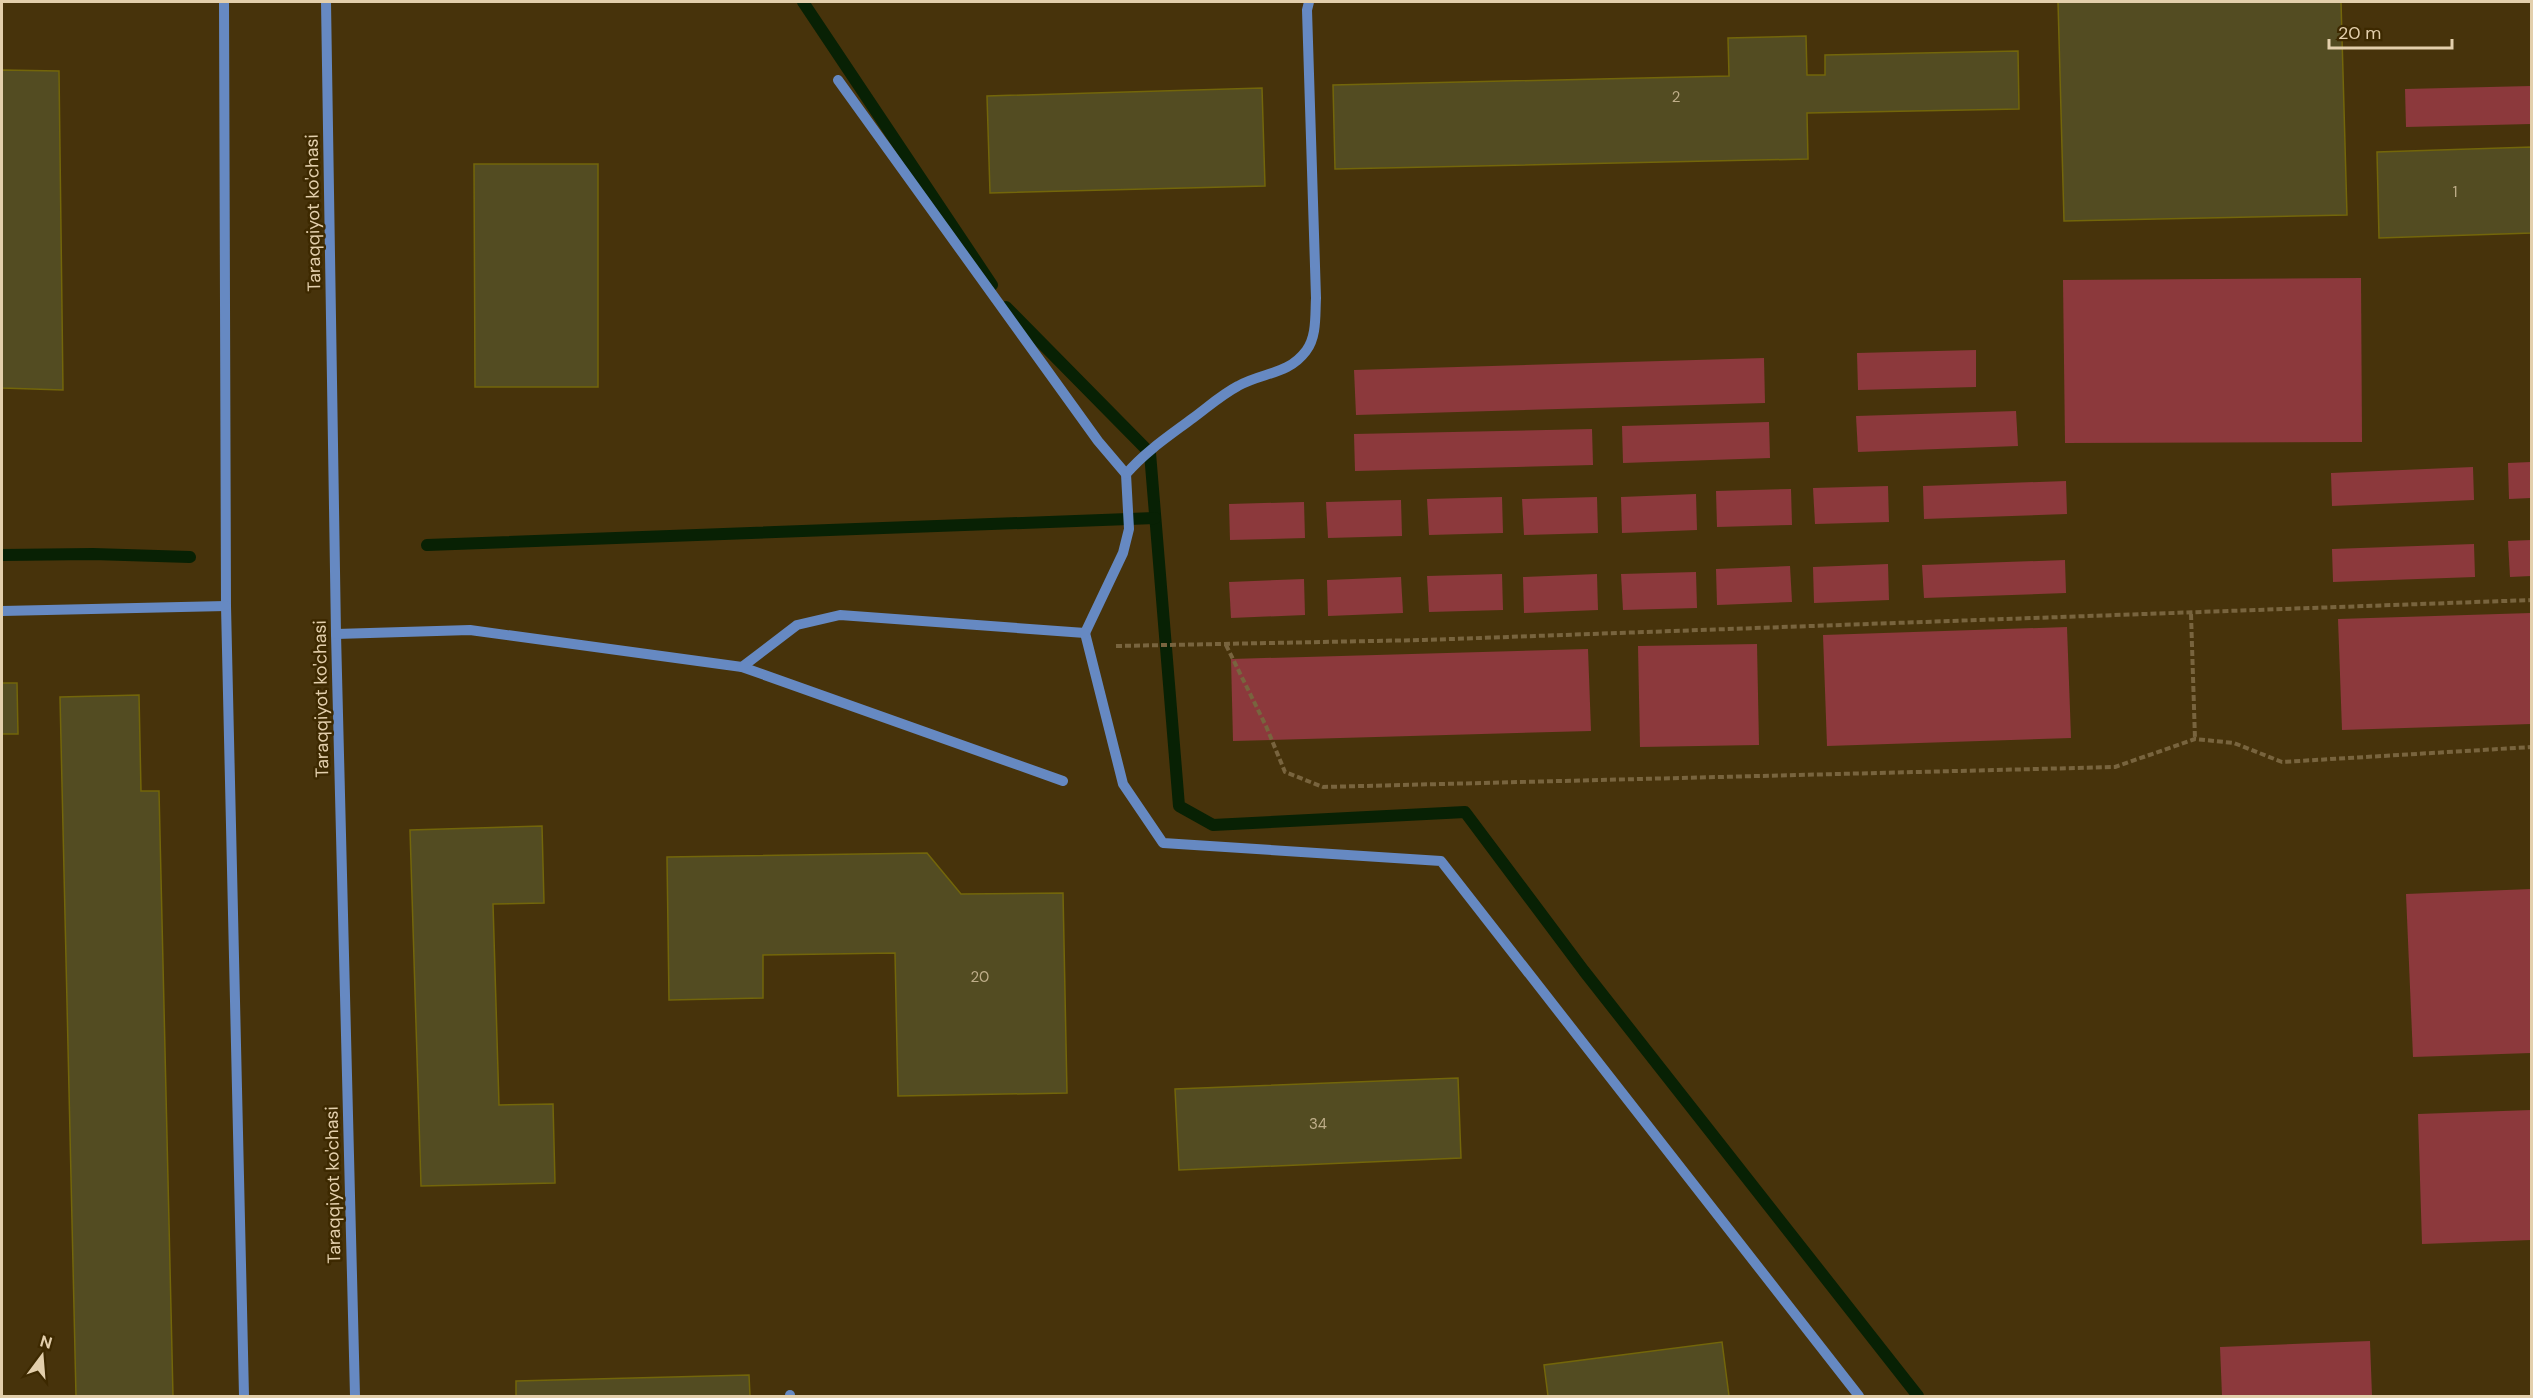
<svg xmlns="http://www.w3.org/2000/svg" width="2533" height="1398" viewBox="0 0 2533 1398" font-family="'DM Sans',sans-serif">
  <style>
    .green { fill: #8c393c }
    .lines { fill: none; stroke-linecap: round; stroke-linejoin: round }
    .stream { stroke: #082104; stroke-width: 12 }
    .building { fill: #534c22; stroke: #73660a; stroke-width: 1.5 }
    .path { stroke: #78643e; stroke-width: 4; stroke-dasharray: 6 3; stroke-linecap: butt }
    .minor { stroke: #6689c2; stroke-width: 10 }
    .labels { text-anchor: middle; stroke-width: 5; stroke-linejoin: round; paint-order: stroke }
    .number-label { font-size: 15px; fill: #bfae8a }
    .street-label { font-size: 18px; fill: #e3cfac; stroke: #3d2900 }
  </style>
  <rect width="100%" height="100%" fill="#47330b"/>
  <g class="green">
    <path d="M2531,86V124L2406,127L2405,89Z"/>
    <path d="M2361,278L2362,442L2065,443L2063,280Z"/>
    <path d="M1976,350V387L1858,390L1857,353Z"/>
    <path d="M1764,358L1765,403L1356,415L1354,370Z"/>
    <path d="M2016,411L2018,446L1858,452L1856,416Z"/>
    <path d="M1769,422L1770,458L1623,463L1622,426Z"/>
    <path d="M1592,429L1593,465L1355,471L1354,434Z"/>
    <path d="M2531,462V498L2509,499L2508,463Z"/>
    <path d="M2473,467L2474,500L2332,506L2331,473Z"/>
    <path d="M2066,481L2067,514L1924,519L1923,486Z"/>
    <path d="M1888,486L1889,522L1815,524L1813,488Z"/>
    <path d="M1791,489L1792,525L1717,527L1716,491Z"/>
    <path d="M1696,494L1697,530L1622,533L1621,497Z"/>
    <path d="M1502,497L1503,533L1429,535L1427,499Z"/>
    <path d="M1597,497L1598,533L1524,535L1522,499Z"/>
    <path d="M1401,500L1402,536L1328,538L1326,502Z"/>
    <path d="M1304,502L1305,538L1230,540L1229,504Z"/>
    <path d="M2531,540V576L2510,577L2508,541Z"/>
    <path d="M2474,544L2475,577L2333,582L2332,549Z"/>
    <path d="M2065,560L2066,593L1924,598L1922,565Z"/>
    <path d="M1888,564L1889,600L1814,603L1813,567Z"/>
    <path d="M1790,566L1792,602L1717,605L1716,569Z"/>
    <path d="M1696,572L1697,608L1623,610L1621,574Z"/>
    <path d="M1502,574L1503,610L1429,612L1427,576Z"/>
    <path d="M1597,574L1598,610L1524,613L1523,577Z"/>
    <path d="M1401,577L1403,613L1328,616L1327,580Z"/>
    <path d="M1304,579L1305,615L1231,618L1229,582Z"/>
    <path d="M2531,613V724L2342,730L2338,619Z"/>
    <path d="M2067,627L2071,738L1827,746L1823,635Z"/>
    <path d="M1757,644L1759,745L1640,747L1638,646Z"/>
    <path d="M1588,649L1591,731L1233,741L1231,659Z"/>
    <path d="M2531,889V1053L2413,1057L2406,894Z"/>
    <path d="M2531,1110V1240L2422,1244L2418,1114Z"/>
    <path d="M2370,1341L2372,1396H2222L2220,1347Z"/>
  </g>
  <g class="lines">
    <g class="stream">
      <path d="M803,2L992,285"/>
      <path d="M1006,307L1150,453L1179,806L1213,825L1465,812L1584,971L1918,1396"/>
      <path d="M427,545L1155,518"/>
      <path d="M2,555L93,554L190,557"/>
    </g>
  </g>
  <g class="building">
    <path d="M2058,2H2341L2347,215L2064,221Z"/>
    <path d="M1806,36L1807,75H1825V55L2018,51L2019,109L1807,113L1808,159L1335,169L1333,85L1729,76L1728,38Z"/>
    <path d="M2,70L59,71L63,390L2,388Z"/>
    <path d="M1262,88L1265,186L990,193L987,96Z"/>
    <path d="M2532,147V233L2379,238L2377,152Z"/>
    <path d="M474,164H598V387H475Z"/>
    <path d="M2,683H17L18,734H2Z"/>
    <path d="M139,695L141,791H159L173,1396H76L60,697Z"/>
    <path d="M542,826L544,903L493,904L499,1105L553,1104L555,1183L421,1186L410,830Z"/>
    <path d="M927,853L961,894L1063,893L1067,1093L898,1096L895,953L763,955V998L669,1000L667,857Z"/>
    <path d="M1458,1078L1461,1158L1179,1170L1175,1089Z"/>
    <path d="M1722,1342L1729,1396H1548L1544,1365Z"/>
    <path d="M749,1375L750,1396H516V1381Z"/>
  </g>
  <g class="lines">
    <g class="path">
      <path d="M2191,614L2195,739"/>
      <path d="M1226,645L1266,726L1285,772L1323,787L2115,767L2195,739L2234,743L2282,762L2532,747"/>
      <path d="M1116,646L1424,640L2532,600"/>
    </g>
    <g class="minor">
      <path d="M224,2L226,606L244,1396"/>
      <path d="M326,2L336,634L355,1396"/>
      <path d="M838,80L1098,441L1126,474L1129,529L1123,553L1085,633"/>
      <path d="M1126,474C1146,451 1169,436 1193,418C1208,407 1221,395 1238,386C1263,372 1288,375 1306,351C1317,337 1315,315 1316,298L1307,10L1309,2"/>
      <path d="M2,611L226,606"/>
      <path d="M336,634L470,630L742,667L1063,781"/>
      <path d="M742,667L797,625L840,615L1085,633L1123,784L1163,843L1441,861L1859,1396"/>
      <path d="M790,1395V1396"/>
    </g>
  </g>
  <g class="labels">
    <g class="number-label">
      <text x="1676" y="102">2</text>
      <text x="2455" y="197">1</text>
      <text x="980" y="982">20</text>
      <text x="1318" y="1129">34</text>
    </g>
    <g class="street-label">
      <text transform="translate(313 213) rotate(-91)" y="6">Taraqqiyot ko'chasi</text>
      <text transform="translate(321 699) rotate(-91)" y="6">Taraqqiyot ko'chasi</text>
      <text transform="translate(333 1185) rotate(-91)" y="6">Taraqqiyot ko'chasi</text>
    </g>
  </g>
  <rect width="2533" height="1398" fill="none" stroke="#e3cfac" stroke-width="6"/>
  <g transform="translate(42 1356) rotate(16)" stroke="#3d2900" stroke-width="4.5" paint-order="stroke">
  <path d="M0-4.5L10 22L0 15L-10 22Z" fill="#e3cfac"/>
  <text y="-9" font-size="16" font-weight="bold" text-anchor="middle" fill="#e3cfac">N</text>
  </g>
  <path d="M2329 39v9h123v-9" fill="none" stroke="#e3cfac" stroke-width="3"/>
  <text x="2338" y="39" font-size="18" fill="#e3cfac" stroke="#3d2900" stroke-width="4.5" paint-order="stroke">20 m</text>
</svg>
